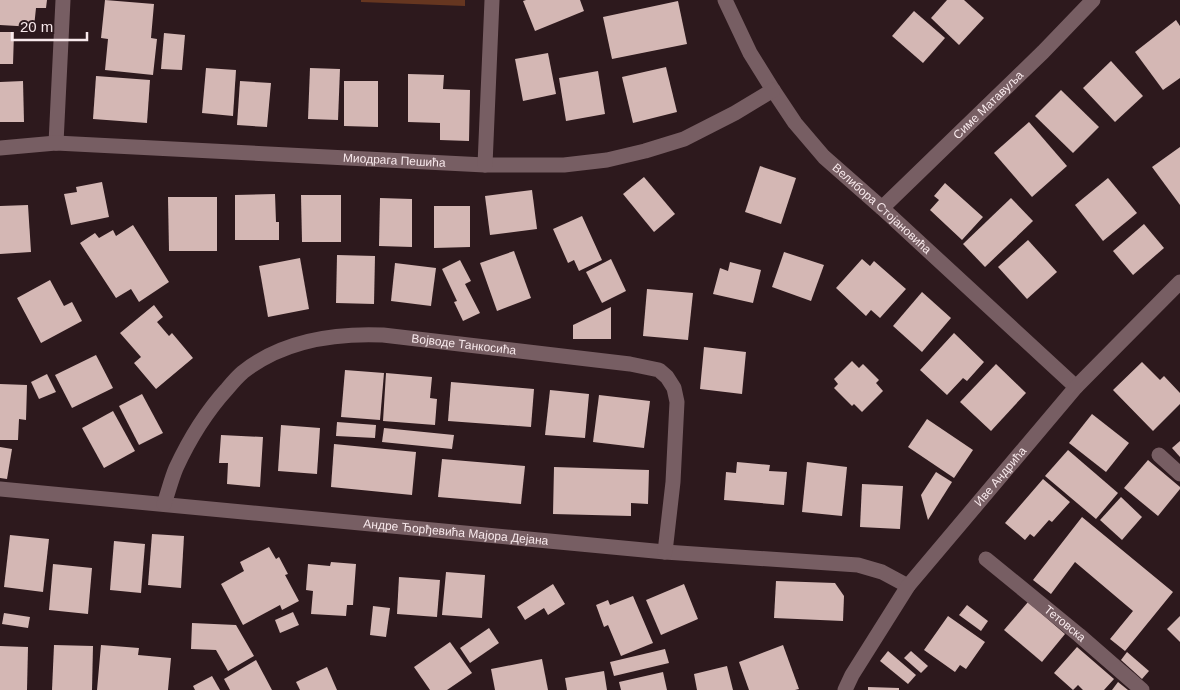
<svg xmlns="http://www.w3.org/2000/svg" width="1180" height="690" viewBox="0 0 1180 690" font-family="Arial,sans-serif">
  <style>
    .green { fill: #663620 }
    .building { fill: #d4b7b4 }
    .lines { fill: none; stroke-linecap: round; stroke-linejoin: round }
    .minor { stroke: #775e63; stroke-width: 15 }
    .labels { text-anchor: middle; stroke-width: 5; stroke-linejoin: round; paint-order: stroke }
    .street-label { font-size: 12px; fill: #f8e9ec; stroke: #2d191d }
  </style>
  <rect width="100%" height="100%" fill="#2d191d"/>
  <path class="green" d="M361,0H465V6L361,2Z"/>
  <g class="building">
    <path d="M0,0H47L46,8H36L34,27L0,25Z"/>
    <path d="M105,0L154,4L151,38L157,39L153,75L105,70L108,39L101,38Z"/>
    <path d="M526,0H580L584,11L535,31L523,1Z"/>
    <path d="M947,0H964L984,18L959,45L931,18Z"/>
    <path d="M678,1L687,44L612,59L603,17Z"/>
    <path d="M914,11L945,38L923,63L892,36Z"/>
    <path d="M1176,20L1180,26V78L1163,90L1135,52Z"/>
    <path d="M0,32H14L13,64H0Z"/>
    <path d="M164,33L185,35L182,70L161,69Z"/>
    <path d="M548,53L556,94L523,101L515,59Z"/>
    <path d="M1111,61L1143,96L1115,122L1083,88Z"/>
    <path d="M666,67L677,112L633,123L622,77Z"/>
    <path d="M206,68L236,70L233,116L202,113Z"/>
    <path d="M310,68L340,69L338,120L308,119Z"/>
    <path d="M598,71L605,114L566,121L559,78Z"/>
    <path d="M408,74L444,75L443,89L470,90L469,141L440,140V123L408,122Z"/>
    <path d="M96,76L150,80L147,123L93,119Z"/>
    <path d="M23,81L24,122H0V82Z"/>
    <path d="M240,81L271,83L267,127L237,125Z"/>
    <path d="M344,81H378V127L344,126Z"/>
    <path d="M1061,90L1099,127L1073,153L1035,116Z"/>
    <path d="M1029,122L1067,166L1032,197L994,153Z"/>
    <path d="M1180,147V205L1152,167Z"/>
    <path d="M760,166L796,178L781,224L745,212Z"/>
    <path d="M644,177L675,214L654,232L623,194Z"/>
    <path d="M1108,178L1137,213L1103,241L1075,205Z"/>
    <path d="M102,182L109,217L71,225L64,194L77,192L76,187Z"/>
    <path d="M945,183L983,217L962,240L930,210L939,200L934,196Z"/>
    <path d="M532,190L537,229L490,235L485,196Z"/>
    <path d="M275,194L276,222H279V240H235V195Z"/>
    <path d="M301,195H341V242H302Z"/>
    <path d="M168,197H217V251H169Z"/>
    <path d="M380,198L412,199V247L379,246Z"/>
    <path d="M1011,198L1033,221L985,267L963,244Z"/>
    <path d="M28,205L31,252L0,254V206Z"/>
    <path d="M434,206H470V247L434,248Z"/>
    <path d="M582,216L602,260L579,271L574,260L568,263L553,229Z"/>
    <path d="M1144,224L1164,248L1133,275L1113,251Z"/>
    <path d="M133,225L169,282L139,302L131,289L116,298L80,243L95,233L99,238L113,230L116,236Z"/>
    <path d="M1028,240L1057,272L1027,299L998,267Z"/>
    <path d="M514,251L531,298L497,311L480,263Z"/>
    <path d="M784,252L824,265L811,301L772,287Z"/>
    <path d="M337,255L375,256L374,304L336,303Z"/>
    <path d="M300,258L309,309L268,317L259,266Z"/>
    <path d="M611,259L626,291L602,303L586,272Z"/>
    <path d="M862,259L870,266L874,261L906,289L880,318L871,310L866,316L836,288Z"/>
    <path d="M460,260L471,281L465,284L480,313L463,321L454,302L457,301L442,269Z"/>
    <path d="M730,262L761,270L753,303L713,294L720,268L728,271Z"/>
    <path d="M395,263L436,268L431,306L391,301Z"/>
    <path d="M50,280L64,306L72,302L82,321L41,343L17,298Z"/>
    <path d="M647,289L693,293L688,340L643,336Z"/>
    <path d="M922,292L951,318L922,352L893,326Z"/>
    <path d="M154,305L163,317L157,322L169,336L172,333L193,358L156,389L134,363L141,357L120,333Z"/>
    <path d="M611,307V339H573V325Z"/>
    <path d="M954,333L984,362L967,381L963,378L947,395L920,370Z"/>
    <path d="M704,347L746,352L742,394L700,389Z"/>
    <path d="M96,355L113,388L72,408L55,375Z"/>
    <path d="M852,361L859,368L863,364L879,380L876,383L883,391L862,412L854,404L852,406L834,388L838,384L834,379Z"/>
    <path d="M1142,362L1160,380L1164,376L1180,393V404L1153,431L1113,390Z"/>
    <path d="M996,364L1026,393L991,431L960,402Z"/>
    <path d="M345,370L384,373L380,420L341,417Z"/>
    <path d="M386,373L432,377L430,398L437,399L435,425L383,421Z"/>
    <path d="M47,374L56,392L39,399L31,382Z"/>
    <path d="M451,382L534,389L531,427L448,421Z"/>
    <path d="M0,384L27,385L26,420L19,419L18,440H0Z"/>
    <path d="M550,390L589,394L585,438L545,435Z"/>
    <path d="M142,394L163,433L139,445L119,406Z"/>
    <path d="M599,395L650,401L644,448L593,442Z"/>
    <path d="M113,411L135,451L104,468L82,428Z"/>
    <path d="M1092,414L1129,443L1106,472L1069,443Z"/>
    <path d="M927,419L973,450L954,478L908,447Z"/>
    <path d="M337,422L376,425L375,438L336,436Z"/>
    <path d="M281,425L320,428L317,474L278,471Z"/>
    <path d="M384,428L454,435L452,449L382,442Z"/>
    <path d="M221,435L263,437L260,487L227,484L228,463H219Z"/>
    <path d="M1180,441V457L1172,448Z"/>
    <path d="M334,444L416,452L412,495L331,487Z"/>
    <path d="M0,447L12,449L7,479L0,478Z"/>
    <path d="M1068,450L1118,493L1096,519L1045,476Z"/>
    <path d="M442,459L525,466L521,504L438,497Z"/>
    <path d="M1148,460L1180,487V489L1158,516L1124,488Z"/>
    <path d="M737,462L770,465L769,471L787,472L784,505L724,500L726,472L736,473Z"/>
    <path d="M807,462L847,467L842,516L802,512Z"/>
    <path d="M554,467L649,470L648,504L631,503V516L553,514Z"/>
    <path d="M936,472L952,482L928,520L921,495Z"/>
    <path d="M1043,479L1070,502L1052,522L1049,520L1034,537L1030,534L1025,540L1005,523Z"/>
    <path d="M862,484L903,486L900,529L860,527Z"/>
    <path d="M1121,497L1142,517L1122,540L1100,520Z"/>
    <path d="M1082,517L1173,592L1125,651L1110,639L1133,611L1075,562L1051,594L1033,580Z"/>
    <path d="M152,534L184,536L181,588L148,585Z"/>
    <path d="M10,535L49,539L43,592L4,587Z"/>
    <path d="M114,541L145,544L141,593L110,590Z"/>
    <path d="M269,547L276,559L279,557L288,574L285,575L299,601L282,610L280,605L243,625L221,584L244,571L240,562Z"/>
    <path d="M331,562L356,564L353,605H347L346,616L311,614L313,591L306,590L308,564L330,566Z"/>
    <path d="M53,564L92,568L88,614L49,610Z"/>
    <path d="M446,572L485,575L482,618L442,615Z"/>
    <path d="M399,577L440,580L437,617L397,614Z"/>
    <path d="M776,581L835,583L844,596L843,621L774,618Z"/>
    <path d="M553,584L565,604L548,615L544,608L525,620L517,607Z"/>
    <path d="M684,584L698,619L661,635L646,600Z"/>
    <path d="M633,596L653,643L621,656L608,625L604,627L596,605L608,600L610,605Z"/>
    <path d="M1028,602L1065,634L1042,662L1004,630Z"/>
    <path d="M967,605L988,621L981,631L959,615Z"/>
    <path d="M373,606L390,608L386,637L370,635Z"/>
    <path d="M293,612L299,625L280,633L275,620Z"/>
    <path d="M4,613L30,617L28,628L2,624Z"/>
    <path d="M948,616L985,642L966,669L960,665L955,672L924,650Z"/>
    <path d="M1180,616V642L1167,629Z"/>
    <path d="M192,623L236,625L254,656L228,671L216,650L191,649Z"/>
    <path d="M489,628L499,643L470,663L460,648Z"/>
    <path d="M450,642L472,673L447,690H430L414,667Z"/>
    <path d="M54,645L93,646L92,690H52Z"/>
    <path d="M101,645L139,648L138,655L171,658L168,690H97Z"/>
    <path d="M783,645L799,689L795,690H749L739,662Z"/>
    <path d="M0,646L28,647L27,690H0Z"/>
    <path d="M1077,647L1114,679L1104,690H1083L1078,685L1073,690L1054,673Z"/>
    <path d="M665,649L669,663L614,676L610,662Z"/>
    <path d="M888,651L916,675L908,684L880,661Z"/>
    <path d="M911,651L928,666L921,673L904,658Z"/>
    <path d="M1127,652L1149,671L1142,679L1121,660Z"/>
    <path d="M542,659L548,690H495L491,669Z"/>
    <path d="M256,660L272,690H230L224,679Z"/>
    <path d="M727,666L733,690H697L694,674Z"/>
    <path d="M327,667L337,690H300L296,682Z"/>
    <path d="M604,671L607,690H567L565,678Z"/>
    <path d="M663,672L667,690H621L619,682Z"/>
    <path d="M212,676L220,690H195L193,686Z"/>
    <path d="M1118,682L1128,690H1112Z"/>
    <path d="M868,687L899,688V690H868Z"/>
  </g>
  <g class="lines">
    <g class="minor">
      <path id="s1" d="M725,0L750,53L773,90L795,123L824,157L882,208L1076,387"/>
      <path d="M56,143L63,0"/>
      <path id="s2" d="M0,148L56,143L485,165H564L607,160L645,151L684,139L735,113L773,90"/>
      <path d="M485,165L492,0"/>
      <path id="s3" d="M882,208L1043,52L1093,0"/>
      <path d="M1159,455L1180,474"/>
      <path id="s4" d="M0,489L665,552L858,565L882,572L908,586"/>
      <path id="s5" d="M164,504C168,493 171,480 176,468C189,440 206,412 227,389C232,383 237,377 243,372C282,341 334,333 383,335L630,364L659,370L667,377L674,388L677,402L673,482L665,552"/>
      <path id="s6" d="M986,559L1079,635L1142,690"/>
      <path id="s7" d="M845,690L852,675L908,586L1076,387L1180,282"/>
    </g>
  </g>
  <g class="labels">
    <g class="street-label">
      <text dy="4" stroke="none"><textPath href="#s3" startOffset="148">Симе Матавуља</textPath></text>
      <text dy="4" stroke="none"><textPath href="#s2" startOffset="395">Миодрага Пешића</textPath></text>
      <text dy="4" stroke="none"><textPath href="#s1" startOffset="264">Велибора Стојановића</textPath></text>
      <text dy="4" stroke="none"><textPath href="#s5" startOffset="385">Војводе Танкосића</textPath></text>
      <text dy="4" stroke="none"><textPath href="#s7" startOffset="265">Иве Андрића</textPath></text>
      <text dy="4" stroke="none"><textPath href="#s4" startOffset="458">Андре Ђорђевића Мајора Дејана</textPath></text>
      <text dy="4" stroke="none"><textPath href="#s6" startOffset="102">Тетовска</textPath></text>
    </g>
  </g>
  <path d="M12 32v8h75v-8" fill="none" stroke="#f8e9ec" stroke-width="2.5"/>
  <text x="20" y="32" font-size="15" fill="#f8e9ec" stroke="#2d191d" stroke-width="4" paint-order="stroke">20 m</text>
</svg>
